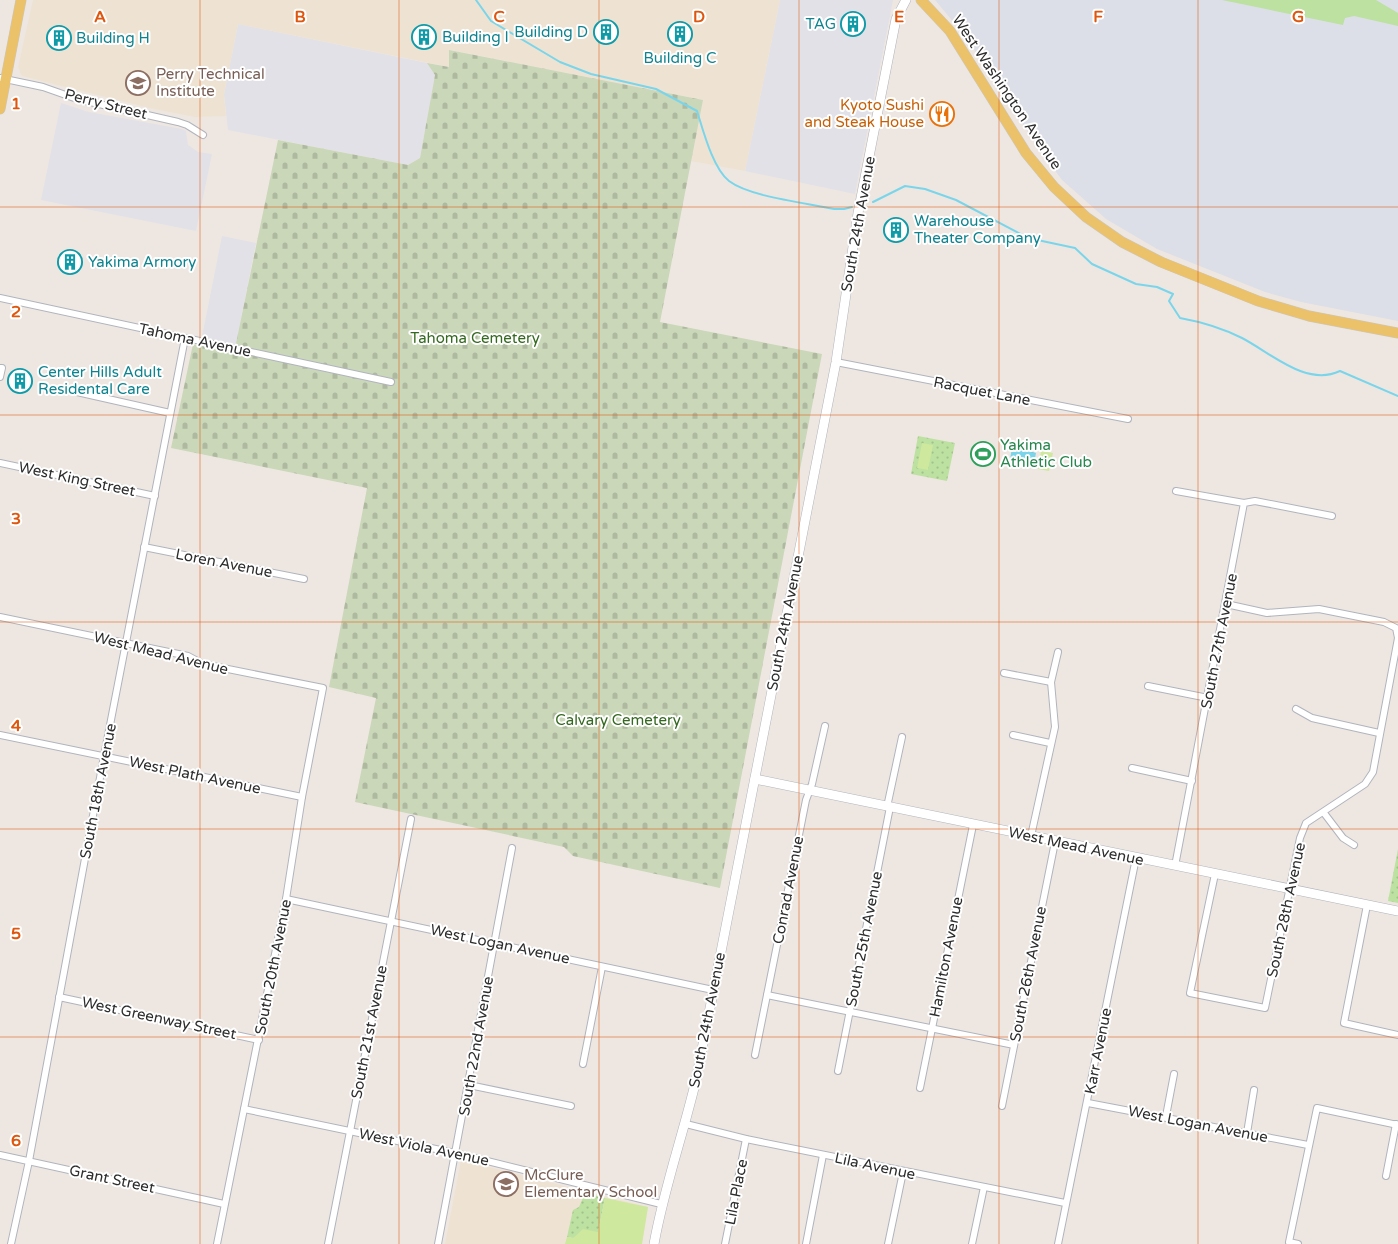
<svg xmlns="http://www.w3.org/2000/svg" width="1398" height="1244" viewBox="0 0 1398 1244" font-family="'Varela Round',sans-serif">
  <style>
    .industrial { fill: #e2e1e7 }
    .education { fill: #eee3d2 }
    .airport { fill: #dcdfe7 }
    .grass { fill: #bce1a1 }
    .cemetery { fill: url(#cemetery-stones) }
    .park { fill: url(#park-dots) }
    .pitch { fill: #cee89d }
    .water { fill: url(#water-ripples) }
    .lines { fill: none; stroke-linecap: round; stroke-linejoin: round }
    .stream { stroke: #7ad5ea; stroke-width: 2 }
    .street-casing { stroke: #b1b4bd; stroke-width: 8 }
    .secondary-casing { stroke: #b1b4bd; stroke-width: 10 }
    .primary-casing { stroke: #c8c8c8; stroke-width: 11 }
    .street { stroke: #fff; stroke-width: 6 }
    .secondary { stroke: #fff; stroke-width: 9 }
    .primary { stroke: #ebc269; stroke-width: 10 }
    .grid { fill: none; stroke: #df570e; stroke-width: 1; stroke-opacity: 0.55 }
    .labels { text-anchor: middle; stroke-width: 4; stroke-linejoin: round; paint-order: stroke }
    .culture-label { font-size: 15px; fill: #0d838f; stroke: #fff; text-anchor: start }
    .education-label { font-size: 15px; fill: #785e54; stroke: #fff; text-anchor: start }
    .street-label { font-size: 15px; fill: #2d2d2d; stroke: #fff }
    .food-label { font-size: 15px; fill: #c56008; stroke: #fff; text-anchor: end }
    .park-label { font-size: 15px; fill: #34691f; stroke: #fff }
    .leisure-label { font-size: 15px; fill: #27864d; stroke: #fff; text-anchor: start }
    .grid-label { font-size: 16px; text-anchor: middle; font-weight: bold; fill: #df570e; stroke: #fff; stroke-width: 4; stroke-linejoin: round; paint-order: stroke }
  </style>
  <defs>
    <pattern id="cemetery-stones" width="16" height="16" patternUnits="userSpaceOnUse" patternTransform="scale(1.25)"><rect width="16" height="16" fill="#cad7b9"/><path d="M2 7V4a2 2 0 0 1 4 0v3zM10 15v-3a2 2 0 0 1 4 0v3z" fill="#aeb99f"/></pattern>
    <pattern id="park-dots" width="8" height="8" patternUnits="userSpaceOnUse" patternTransform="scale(1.25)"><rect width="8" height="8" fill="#bce1a1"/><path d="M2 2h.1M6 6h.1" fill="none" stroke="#a2c18b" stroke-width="1.8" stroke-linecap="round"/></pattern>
    <pattern id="water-ripples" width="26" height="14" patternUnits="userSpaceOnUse" patternTransform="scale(1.25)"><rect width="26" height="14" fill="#7ad5ea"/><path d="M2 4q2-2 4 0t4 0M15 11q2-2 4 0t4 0" fill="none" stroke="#6ab7c9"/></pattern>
  </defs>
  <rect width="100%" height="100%" fill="#eee7e1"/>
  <g class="industrial">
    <path d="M780,0H893L855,194L745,171Z"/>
    <path d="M238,24L427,63L435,75L420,158L408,165L228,130L224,94Z"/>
    <path d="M61,103L89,112L182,129L186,131L188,145L198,152L212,154L196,231L41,200Z"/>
    <path d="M222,236L256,243L236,344L202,337Z"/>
  </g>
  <g class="education">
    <path d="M33,0H780L745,171L691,161L703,100L450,50L449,67L238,24L224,94L226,116L195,117L149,108L22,76L18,67Z"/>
    <path d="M461,1160L648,1207L642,1244H445Z"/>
  </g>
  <path class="airport" d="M935,0H1398V321L1301,302L1265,292L1157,249L1106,219L1062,180L1041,152L966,37Z"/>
  <path class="grass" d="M1222,0H1376L1398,13V26L1354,16L1345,18L1343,25Z"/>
  <path class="cemetery" d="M449,50L703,100L660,322L822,354L720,888L573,856L564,847L355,802L376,698L329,687L367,488L171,448L193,344L234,353L278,140L408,165L420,158L435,75L427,63L449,67Z"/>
  <g class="park">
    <path d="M918,436L955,443L947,481L911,474Z"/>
    <path d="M1398,849V903L1388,901Z"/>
    <path d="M585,1193L605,1198L598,1232L573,1238L567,1237L573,1210L579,1207Z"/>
  </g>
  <g class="pitch">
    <path d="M922,443L933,445L928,470L917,468Z"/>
    <path d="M1041,451L1053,453L1049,471L1038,469Z"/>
    <path d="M605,1198L648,1207L642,1244H565L567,1237L573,1238L583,1229L598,1232Z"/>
  </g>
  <path class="water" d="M1012,447L1036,453L1034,464L1010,460Z"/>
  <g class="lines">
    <g class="stream">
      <path d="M476,0L491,21L560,62L591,74L656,89L697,111C703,130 713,169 729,181C750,197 807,203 834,209H844L852,207"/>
      <path d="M873,202L905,186L925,189L956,200L1028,238L1075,248L1092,264L1136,284L1157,287L1173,294L1169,301L1180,318C1202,322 1222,328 1242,338C1271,353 1306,387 1340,371L1398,396"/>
    </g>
    <defs>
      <g id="street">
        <path d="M0,78L43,87L77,99L178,122L187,125L203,135"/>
        <path d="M0,298L391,382"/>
        <path d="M836,362L1128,419"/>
        <path d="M0,368H2L0,377"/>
        <path d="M68,390L170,413"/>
        <path d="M0,463L155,496"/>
        <path d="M1176,491L1244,503"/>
        <path d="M144,547L304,579"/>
        <path d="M1226,604L1267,613L1319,609L1384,622L1396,628L1398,638"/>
        <path d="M0,617L188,656L203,664L323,688L302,797L286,899L217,1244"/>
        <path d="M1004,673L1051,682"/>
        <path d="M1148,686L1208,698"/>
        <path d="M1296,709L1312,718L1379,733"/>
        <path d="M0,735L302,797"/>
        <path d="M1013,735L1050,743"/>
        <path d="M1132,768L1192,781"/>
        <path d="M887,807L902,737"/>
        <path d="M1324,813L1343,838L1354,845"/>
        <path d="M1031,836L1055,727L1051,682L1058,652"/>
        <path d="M1175,866L1244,503L1255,501L1332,516"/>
        <path d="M1215,874L1190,993L1265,1008L1300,838L1306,823L1365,784L1373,772L1398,638"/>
        <path d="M286,899L713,990"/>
        <path d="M1367,905L1344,1023L1398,1035"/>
        <path d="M767,995L1014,1045"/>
        <path d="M59,997L259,1040"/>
        <path d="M755,1055L806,800L812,784L825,726"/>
        <path d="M583,1064L602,967"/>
        <path d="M838,1071L890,807"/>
        <path d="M469,1085L571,1106"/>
        <path d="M920,1088L973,825"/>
        <path d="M1088,1103L1308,1145"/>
        <path d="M1002,1106L1055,842"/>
        <path d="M244,1109L455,1153L661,1204"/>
        <path d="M1166,1116L1174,1074"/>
        <path d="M686,1124L746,1139L1065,1203"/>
        <path d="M1247,1133L1254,1090"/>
        <path d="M0,1155L224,1204"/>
        <path d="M1386,1176L1396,1124"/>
        <path d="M11,1244L29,1161L104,756L185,338"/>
        <path d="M328,1244L411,819"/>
        <path d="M438,1244L512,848"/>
        <path d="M725,1244L746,1139"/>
        <path d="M806,1244L823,1155"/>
        <path d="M888,1244L903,1172"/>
        <path d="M972,1244L984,1187"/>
        <path d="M1058,1244L1136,858"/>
        <path d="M1298,1244L1289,1242L1317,1108L1398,1125"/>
      </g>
      <g id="secondary">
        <path d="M755,779L1398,911"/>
        <path d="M654,1244C664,1188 683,1135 696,1080L836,362L858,213L896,19L906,0"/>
      </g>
      <g id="primary">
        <path d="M921,0L950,31L1026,153L1054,187L1086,217L1122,242L1161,262L1258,301L1309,316L1398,333"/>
        <path d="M0,109L21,0"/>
      </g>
    </defs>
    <use href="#street" class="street-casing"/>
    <use href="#secondary" class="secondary-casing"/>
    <use href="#primary" class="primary-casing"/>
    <use href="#street" class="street"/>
    <use href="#secondary" class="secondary"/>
    <use href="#primary" class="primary"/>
  </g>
  <path class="grid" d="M200,0V1244M399,0V1244M599,0V1244M799,0V1244M999,0V1244M1198,0V1244M0,207H1398M0,415H1398M0,622H1398M0,829H1398M0,1037H1398"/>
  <defs>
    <symbol id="building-ring" viewBox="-11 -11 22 22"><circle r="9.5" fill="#fff" stroke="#0f9aa8" stroke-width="1.5"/><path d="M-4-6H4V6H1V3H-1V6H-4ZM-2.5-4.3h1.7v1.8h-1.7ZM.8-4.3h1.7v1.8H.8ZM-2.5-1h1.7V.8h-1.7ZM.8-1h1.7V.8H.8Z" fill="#0f9aa8"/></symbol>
    <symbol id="university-ring" viewBox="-11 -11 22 22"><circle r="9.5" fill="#fff" stroke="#8d6e63" stroke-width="1.5"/><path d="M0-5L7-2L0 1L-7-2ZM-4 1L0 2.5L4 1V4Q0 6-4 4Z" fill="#8d6e63"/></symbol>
    <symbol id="restaurant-ring" viewBox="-11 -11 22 22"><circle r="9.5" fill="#fff" stroke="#e8710a" stroke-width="1.5"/><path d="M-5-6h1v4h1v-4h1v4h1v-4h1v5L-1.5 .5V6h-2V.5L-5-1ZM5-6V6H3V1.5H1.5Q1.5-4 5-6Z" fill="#e8710a"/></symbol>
    <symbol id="stadium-ring" viewBox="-11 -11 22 22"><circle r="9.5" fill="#fff" stroke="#2e9e5b" stroke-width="1.5"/><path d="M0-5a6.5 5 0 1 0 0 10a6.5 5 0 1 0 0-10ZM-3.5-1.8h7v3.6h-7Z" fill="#2e9e5b"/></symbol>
    <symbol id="school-ring" viewBox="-11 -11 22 22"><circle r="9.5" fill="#fff" stroke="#8d6e63" stroke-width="1.5"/><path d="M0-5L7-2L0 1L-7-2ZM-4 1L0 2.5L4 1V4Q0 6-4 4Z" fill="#8d6e63"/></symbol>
  </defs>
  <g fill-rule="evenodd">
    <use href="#building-ring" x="839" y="10" width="28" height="28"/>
    <use href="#building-ring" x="592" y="18" width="28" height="28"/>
    <use href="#building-ring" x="666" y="20" width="28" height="28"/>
    <use href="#building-ring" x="410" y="23" width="28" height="28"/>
    <use href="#building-ring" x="45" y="24" width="28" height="28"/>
    <use href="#university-ring" x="124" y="69" width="28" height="28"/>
    <use href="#restaurant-ring" x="928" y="100" width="28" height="28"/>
    <use href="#building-ring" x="882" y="216" width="28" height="28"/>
    <use href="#building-ring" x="56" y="248" width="28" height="28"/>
    <use href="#building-ring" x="6" y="367" width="28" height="28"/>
    <use href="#stadium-ring" x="969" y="440" width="28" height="28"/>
    <use href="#school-ring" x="492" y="1170" width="28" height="28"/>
  </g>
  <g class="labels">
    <g class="culture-label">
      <text x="836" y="29" text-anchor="end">TAG</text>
      <text x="588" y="37" text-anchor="end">Building D</text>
      <text x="442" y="42">Building I</text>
      <text x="76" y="43">Building H</text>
      <text x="680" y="63" text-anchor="middle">Building C</text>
      <text x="914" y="226">Warehouse<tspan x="914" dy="17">Theater Company</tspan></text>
      <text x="88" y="267">Yakima Armory</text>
      <text x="38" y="377">Center Hills Adult<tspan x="38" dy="17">Residental Care</tspan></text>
    </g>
    <g class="education-label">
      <text x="156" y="79">Perry Technical<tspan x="156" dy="17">Institute</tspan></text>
      <text x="524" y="1180">McClure<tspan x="524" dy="17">Elementary School</tspan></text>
    </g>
    <g class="street-label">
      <text transform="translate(1007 92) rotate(56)" y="5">West Washington Avenue</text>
      <text transform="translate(106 104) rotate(14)" y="5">Perry Street</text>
      <text transform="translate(858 224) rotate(-80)" y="5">South 24th Avenue</text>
      <text transform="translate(195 340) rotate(12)" y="5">Tahoma Avenue</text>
      <text transform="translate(982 391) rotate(11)" y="5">Racquet Lane</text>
      <text transform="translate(77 479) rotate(12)" y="5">West King Street</text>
      <text transform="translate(224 563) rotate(11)" y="5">Loren Avenue</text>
      <text transform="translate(785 623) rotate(-79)" y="5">South 24th Avenue</text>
      <text transform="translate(1219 641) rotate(-79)" y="5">South 27th Avenue</text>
      <text transform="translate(161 653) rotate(14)" y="5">West Mead Avenue</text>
      <text transform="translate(195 775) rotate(12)" y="5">West Plath Avenue</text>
      <text transform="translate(98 791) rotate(-79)" y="5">South 18th Avenue</text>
      <text transform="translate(1076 846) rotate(12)" y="5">West Mead Avenue</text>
      <text transform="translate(788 890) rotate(-79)" y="5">Conrad Avenue</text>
      <text transform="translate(1286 910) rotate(-78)" y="5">South 28th Avenue</text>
      <text transform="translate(864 939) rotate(-79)" y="5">South 25th Avenue</text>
      <text transform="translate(500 944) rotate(12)" y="5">West Logan Avenue</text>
      <text transform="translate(946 957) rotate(-79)" y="5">Hamilton Avenue</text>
      <text transform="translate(273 967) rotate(-79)" y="5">South 20th Avenue</text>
      <text transform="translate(1028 974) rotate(-79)" y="5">South 26th Avenue</text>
      <text transform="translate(159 1018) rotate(12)" y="5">West Greenway Street</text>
      <text transform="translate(707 1020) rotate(-79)" y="5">South 24th Avenue</text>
      <text transform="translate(369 1032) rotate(-79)" y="5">South 21st Avenue</text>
      <text transform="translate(476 1046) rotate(-80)" y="5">South 22nd Avenue</text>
      <text transform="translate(1098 1051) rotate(-79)" y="5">Karr Avenue</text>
      <text transform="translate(1198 1124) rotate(11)" y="5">West Logan Avenue</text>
      <text transform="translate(424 1147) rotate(12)" y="5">West Viola Avenue</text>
      <text transform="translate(875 1166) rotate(12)" y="5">Lila Avenue</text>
      <text transform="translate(112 1179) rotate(12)" y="5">Grant Street</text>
      <text transform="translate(736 1192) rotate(-79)" y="5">Lila Place</text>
    </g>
    <g class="food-label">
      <text x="924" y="110">Kyoto Sushi<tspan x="924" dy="17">and Steak House</tspan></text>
    </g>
    <g class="park-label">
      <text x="475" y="343">Tahoma Cemetery</text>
      <text x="618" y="725">Calvary Cemetery</text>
    </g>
    <g class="leisure-label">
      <text x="1000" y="450">Yakima<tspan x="1000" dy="17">Athletic Club</tspan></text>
    </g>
  </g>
  <g class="grid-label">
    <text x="100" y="22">A</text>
    <text x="300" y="22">B</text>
    <text x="499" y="22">C</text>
    <text x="699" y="22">D</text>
    <text x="899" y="22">E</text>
    <text x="1098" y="22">F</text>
    <text x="1298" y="22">G</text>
    <text x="16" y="109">1</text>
    <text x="16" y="317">2</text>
    <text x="16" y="524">3</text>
    <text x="16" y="731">4</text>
    <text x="16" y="939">5</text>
    <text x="16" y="1146">6</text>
  </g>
</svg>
